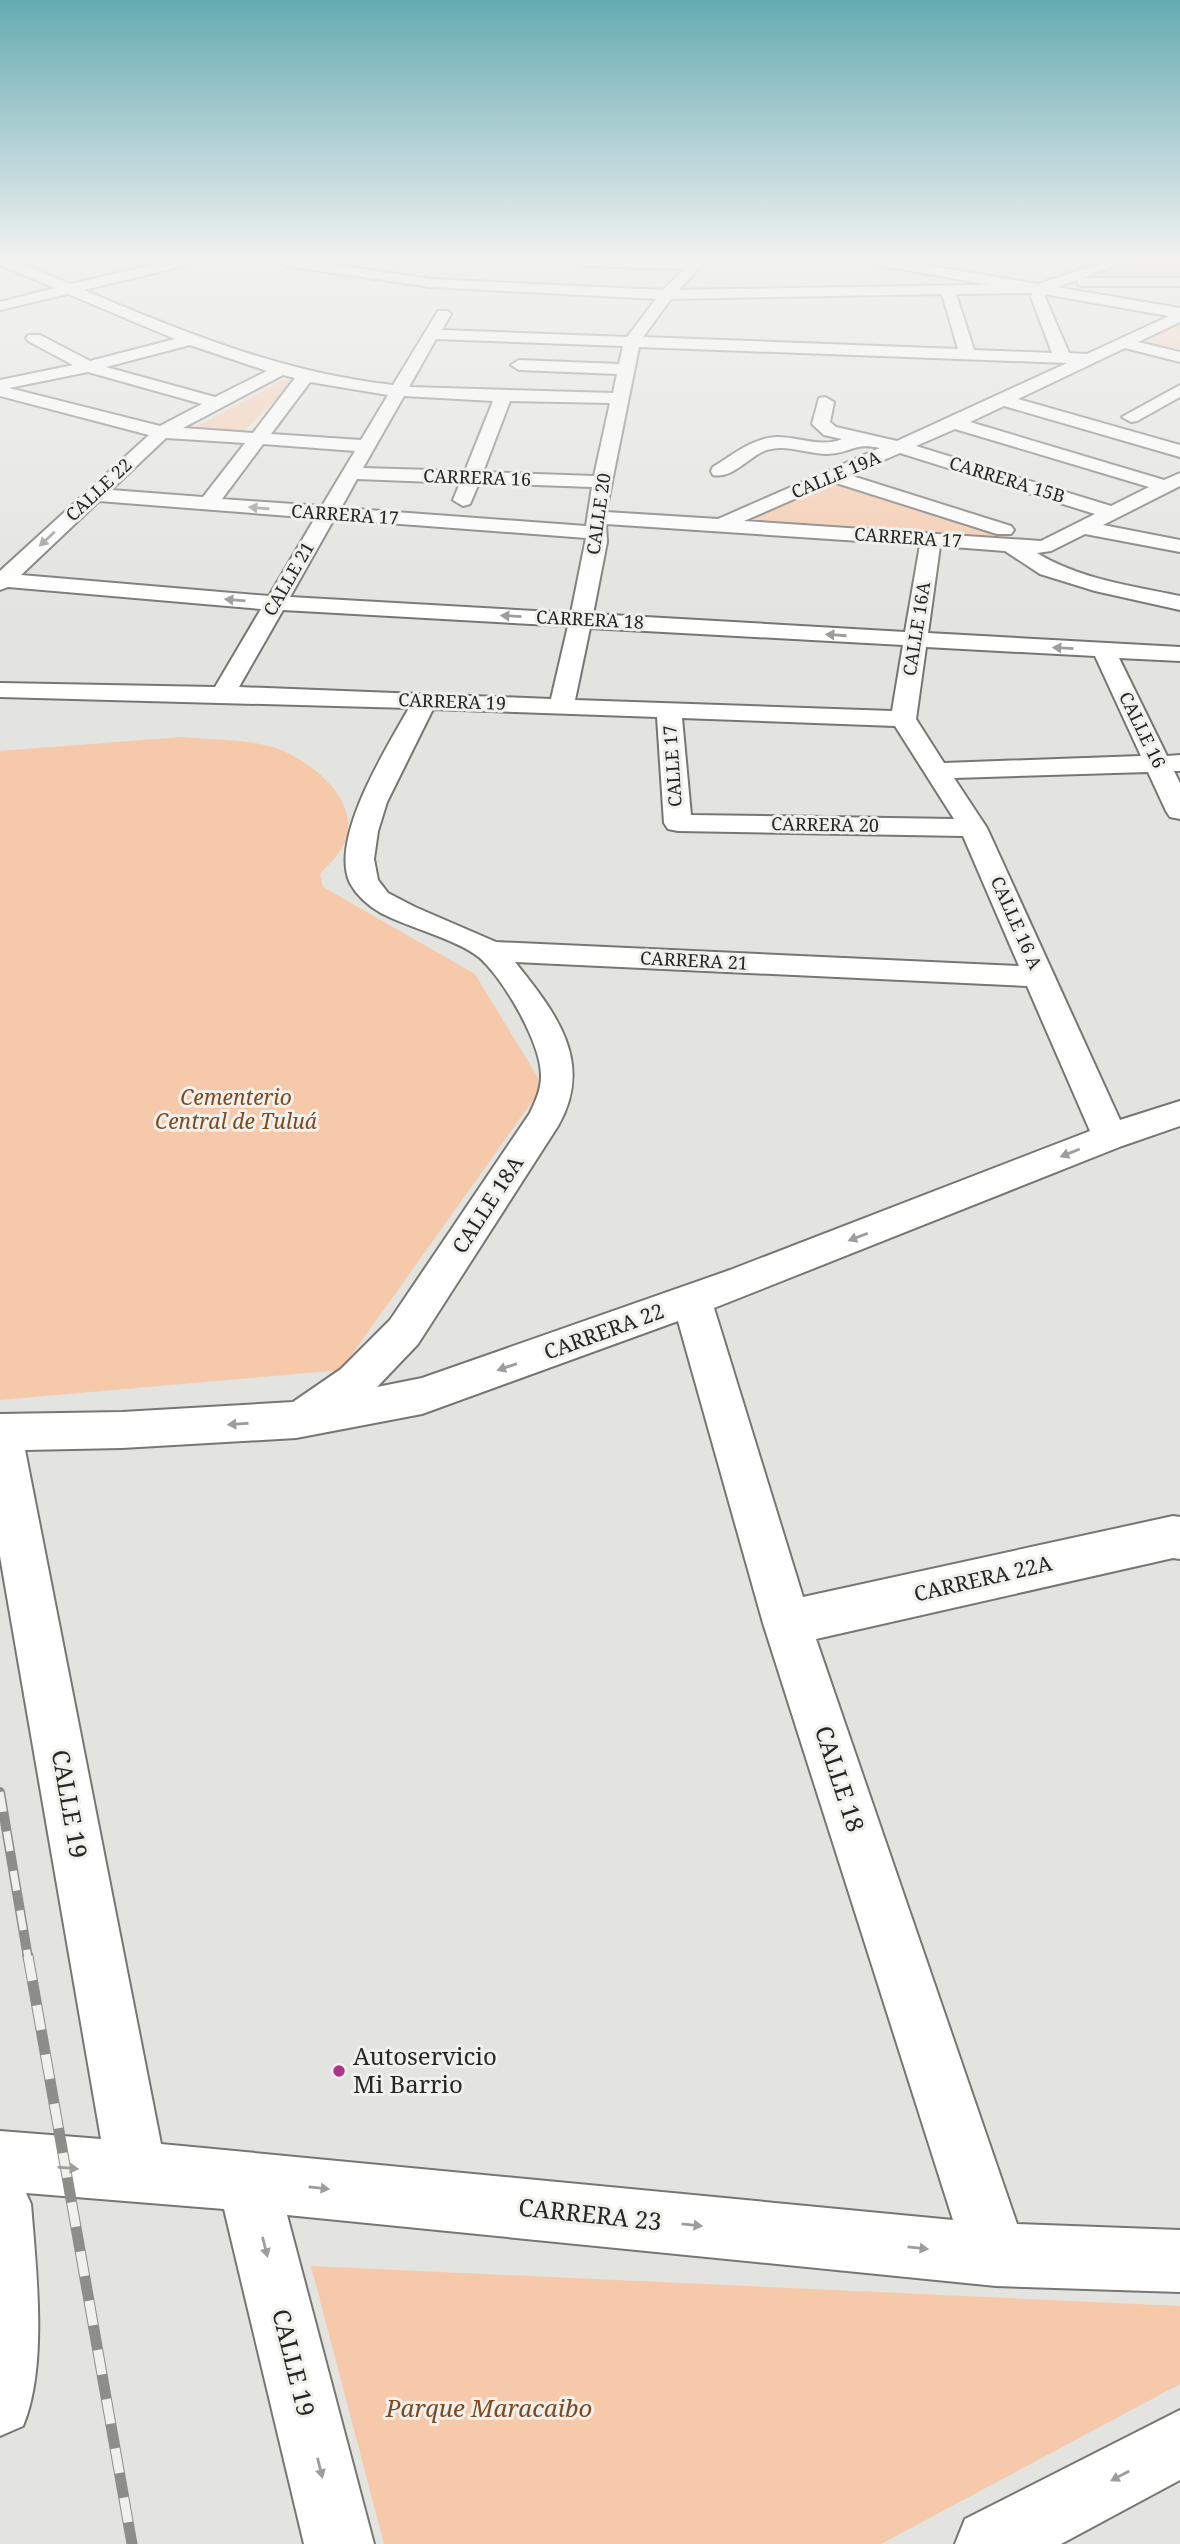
<svg xmlns="http://www.w3.org/2000/svg" width="1180" height="2544" viewBox="0 0 1180 2544" font-family="'Noto Serif',serif">
  <style>
    .green { fill: #f6c9ab }
    .lines { fill: none; stroke-linecap: round; stroke-linejoin: round }
    .minor-casing { stroke: #767673; stroke-width: 4 }
    .major-casing { stroke: #767673; stroke-width: 4 }
    .minor { fill: #fff; fill-rule: evenodd }
    .major { fill: #fff; fill-rule: evenodd }
    .rail-far1-casing { stroke: #8d8d8a; stroke-width: 10 }
    .rail-casing { stroke: #8d8d8a; stroke-width: 11 }
    .rail-far1 { stroke: #f0f0ec; stroke-width: 7; stroke-dasharray: 20; stroke-linecap: butt }
    .rail { stroke: #f0f0ec; stroke-width: 9; stroke-dasharray: 25; stroke-linecap: butt }
    .oneway { fill: #9d9d9d }
    .poi-dot { fill: #ae3589; stroke: #f0f0ec; stroke-width: 2.5 }
    .labels { text-anchor: middle; stroke-width: 6; stroke-linejoin: round; paint-order: stroke }
    .far-street-label { font-size: 18px; fill: #262625; stroke: #f0f0ec }
    .park-label { font-size: 21px; font-style: italic; fill: #7f481d; stroke: #f0f0ec }
    .street-label { font-size: 21px; fill: #262625; stroke: #f0f0ec }
    .near-street-label { font-size: 24px; fill: #262625; stroke: #f0f0ec }
    .near-poi-label { font-size: 24px; fill: #262625; stroke: #f0f0ec; text-anchor: start }
    .near-park-label { font-size: 24px; font-style: italic; fill: #7f481d; stroke: #f0f0ec }
  </style>
  <rect width="100%" height="100%" fill="#e3e3df"/>
  <g class="green">
    <path d="M1133,262H1180V279H1082Z"/>
    <path d="M1180,324V352L1141,342Z"/>
    <path d="M284,379L295,381L240,435L192,429Z"/>
    <path d="M836,482L1029,543L744,521Z"/>
    <path d="M182,737C211,740 245,739 273,747C306,758 356,794 347,835C343,852 331,862 320,874L323,887L475,974L543,1086L341,1370L0,1400V751Z"/>
    <path d="M311,2266L1180,2306V2384L881,2544H384Z"/>
  </g>
  <g class="lines">
    <defs>
      <g id="minor">
        <path d="M0,262H16L71,284L165,262H189L187,265L84,290C185,333 284,373 393,385L438,311H448L451,314L442,330L627,337L656,299L431,287L286,266L279,262H315L431,279L663,290L684,269L585,266L578,262H705L679,290L1039,284L1102,262H1123L1084,278H1180V286H1083L1078,285L1077,280L1047,291L1045,297L1069,353L1087,354L1180,311V322L1138,342L1180,352V362L1125,348L1018,399L1180,445V457L1004,406L970,422L1164,480L1180,473V486L1103,525L1180,540V552L1085,534L1051,551L1037,553C1079,579 1132,586 1180,596V610L1095,591L1040,574L1005,551L940,546L928,633L1180,647V661L1119,658L1167,756L1180,755V771H1174L1180,783V819L1170,817L1166,811L1148,772L954,778L987,828L1120,1120L1180,1101V1126L1122,1146L714,1308L803,1597L1173,1516L1180,1517V1559L1173,1558L816,1639L1017,2224L1180,2230V2292L996,2286L287,2215L374,2544H304L224,2209L26,2193L31,2204C36,2268 48,2367 23,2426L0,2436V2131L101,2139L0,1556V1414L122,1412L293,1402L341,1369L390,1320L530,1113C535,1102 541,1090 541,1077C542,1044 504,980 480,958C459,940 407,927 381,913C369,906 357,896 350,883C329,839 387,747 409,708L0,697V683L215,687L261,609L8,587L0,590V571L149,435L0,396V380L73,365L28,341L26,338L28,335H40L90,361L175,339L68,294L0,310V302L55,288L0,265ZM1032,293L1031,297L1052,353L974,350L956,294ZM942,294L958,349L643,337L671,299ZM436,339L623,346L619,364L519,360L511,365L519,370L617,374L613,393L409,387ZM190,345L267,371L215,397L106,367ZM639,347L1067,363L897,441L836,427L830,422L834,402L825,397L819,398L812,424L824,435L842,439C821,448 799,437 777,437C752,438 734,454 713,467L711,471L713,475C731,479 746,460 762,452C782,442 806,454 827,454C852,453 854,442 880,448L718,519L606,512ZM88,372L202,404L160,426L9,388ZM283,375L295,378L253,433L183,428ZM310,382L388,395L361,440L271,434ZM404,396L493,401L465,471L363,468ZM510,401L610,403L594,476L483,472ZM955,429L1149,487L1111,506L916,446ZM166,438L245,443L203,497L111,490ZM263,444L355,451L322,506L222,499ZM900,453L1095,514L1041,541L744,521L833,482L997,534H1011L1014,530L1011,526L849,475ZM357,479L460,483L453,500L463,506L470,504L479,483L592,487L586,526L341,508ZM99,501L315,518L269,596L21,575ZM334,519L586,538L571,613L290,597ZM606,524L920,545L905,632L593,614L607,542ZM283,610L568,626L551,699L239,687ZM590,628L903,645L892,711L575,700ZM926,647L1095,656L1141,756L944,763L916,719ZM433,709L657,717L664,823L668,829L678,831L963,836L1019,966L496,942L415,907L388,893L378,880L374,859L378,831L387,802ZM682,718L895,726L954,819L691,815ZM515,962L1027,986L1090,1131L730,1270L422,1378L377,1387L418,1344L558,1126C595,1062 555,1012 515,962ZM678,1321L763,1623L953,2220L161,2144L25,1450L122,1448L296,1438L422,1414Z"/>
        <path d="M1180,385V397L1137,421L1131,422L1122,417Z"/>
        <path d="M1180,2410V2480L1061,2544H955L965,2519Z"/>
      </g>
      <path id="major" d="M876,262H908L1180,308V318L883,266Z"/>
    </defs>
    <use href="#minor" class="minor-casing"/>
    <use href="#major" class="major-casing"/>
    <use href="#minor" class="minor"/>
    <use href="#major" class="major"/>
    <defs>
      <path id="rail-far1" d="M0,1792L28,1958"/>
      <path id="rail" d="M28,1956L132,2544"/>
    </defs>
    <use href="#rail-far1" class="rail-far1-casing"/>
    <use href="#rail" class="rail-casing"/>
    <use href="#rail-far1" class="rail-far1"/>
    <use href="#rail" class="rail"/>
  </g>
  <defs><path id="oneway-solid" d="M-6-.8H1V-3.2L6.5 0L1 3.2V.8H-6Z" transform="scale(1.75)"/></defs>
  <g class="oneway">
    <use href="#oneway-solid" transform="translate(259 508) rotate(-175)"/>
    <use href="#oneway-solid" transform="translate(47 539) rotate(137)"/>
    <use href="#oneway-solid" transform="translate(235 600) rotate(-175)"/>
    <use href="#oneway-solid" transform="translate(511 616) rotate(-177)"/>
    <use href="#oneway-solid" transform="translate(836 635) rotate(-176)"/>
    <use href="#oneway-solid" transform="translate(1063 648) rotate(-177)"/>
    <use href="#oneway-solid" transform="translate(1070 1153) rotate(158)"/>
    <use href="#oneway-solid" transform="translate(858 1237) rotate(159)"/>
    <use href="#oneway-solid" transform="translate(507 1367) rotate(161)"/>
    <use href="#oneway-solid" transform="translate(238 1424) rotate(176)"/>
    <use href="#oneway-solid" transform="translate(68 2168) rotate(5)"/>
    <use href="#oneway-solid" transform="translate(319 2188) rotate(6)"/>
    <use href="#oneway-solid" transform="translate(692 2225) rotate(6)"/>
    <use href="#oneway-solid" transform="translate(265 2247) rotate(76)"/>
    <use href="#oneway-solid" transform="translate(918 2248) rotate(6)"/>
    <use href="#oneway-solid" transform="translate(320 2468) rotate(76)"/>
    <use href="#oneway-solid" transform="translate(1120 2476) rotate(152)"/>
  </g>
  <linearGradient id="sky" x2="0" y2="1"><stop stop-color="#65abb2"/><stop offset="0.42" stop-color="#f2f2f1"/><stop offset="1" stop-color="#f2f2f1" stop-opacity="0"/></linearGradient>
  <rect width="1180" height="618" fill="url(#sky)"/>
  <circle class="poi-dot" cx="339" cy="2071" r="7"/>
  <g class="labels">
    <g class="far-street-label">
      <text transform="translate(836 475) rotate(-23)" y="6">CALLE 19A</text>
      <text transform="translate(477 478) rotate(2)" y="6">CARRERA 16</text>
      <text transform="translate(1007 480) rotate(17)" y="6">CARRERA 15B</text>
      <text transform="translate(99 490) rotate(-43)" y="6">CALLE 22</text>
      <text transform="translate(599 514) rotate(-82)" y="6">CALLE 20</text>
      <text transform="translate(345 515) rotate(4)" y="6">CARRERA 17</text>
      <text transform="translate(908 538) rotate(4)" y="6">CARRERA 17</text>
      <text transform="translate(289 579) rotate(-60)" y="6">CALLE 21</text>
      <text transform="translate(590 620) rotate(3)" y="6">CARRERA 18</text>
      <text transform="translate(917 629) rotate(-81)" y="6">CALLE 16A</text>
      <text transform="translate(452 702) rotate(2)" y="6">CARRERA 19</text>
      <text transform="translate(1142 730) rotate(64)" y="6">CALLE 16</text>
      <text transform="translate(673 766) rotate(-94)" y="6">CALLE 17</text>
      <text transform="translate(825 825) rotate(1)" y="6">CARRERA 20</text>
      <text transform="translate(1016 923) rotate(66)" y="6">CALLE 16 A</text>
      <text transform="translate(694 961) rotate(3)" y="6">CARRERA 21</text>
    </g>
    <g class="park-label">
      <text x="236" y="1105">Cementerio<tspan x="236" dy="24">Central de Tuluá</tspan></text>
    </g>
    <g class="street-label">
      <text transform="translate(488 1205) rotate(-57)" y="7">CALLE 18A</text>
      <text transform="translate(604 1332) rotate(-20)" y="7">CARRERA 22</text>
      <text transform="translate(983 1579) rotate(-13)" y="7">CARRERA 22A</text>
    </g>
    <g class="near-street-label">
      <text transform="translate(839 1779) rotate(72)" y="8">CALLE 18</text>
      <text transform="translate(69 1804) rotate(80)" y="8">CALLE 19</text>
      <text transform="translate(590 2215) rotate(6)" y="8">CARRERA 23</text>
      <text transform="translate(293 2363) rotate(76)" y="8">CALLE 19</text>
    </g>
    <g class="near-poi-label">
      <text x="353" y="2065">Autoservicio<tspan x="353" dy="28">Mi Barrio</tspan></text>
    </g>
    <g class="near-park-label">
      <text x="489" y="2417">Parque Maracaibo</text>
    </g>
  </g>
</svg>
